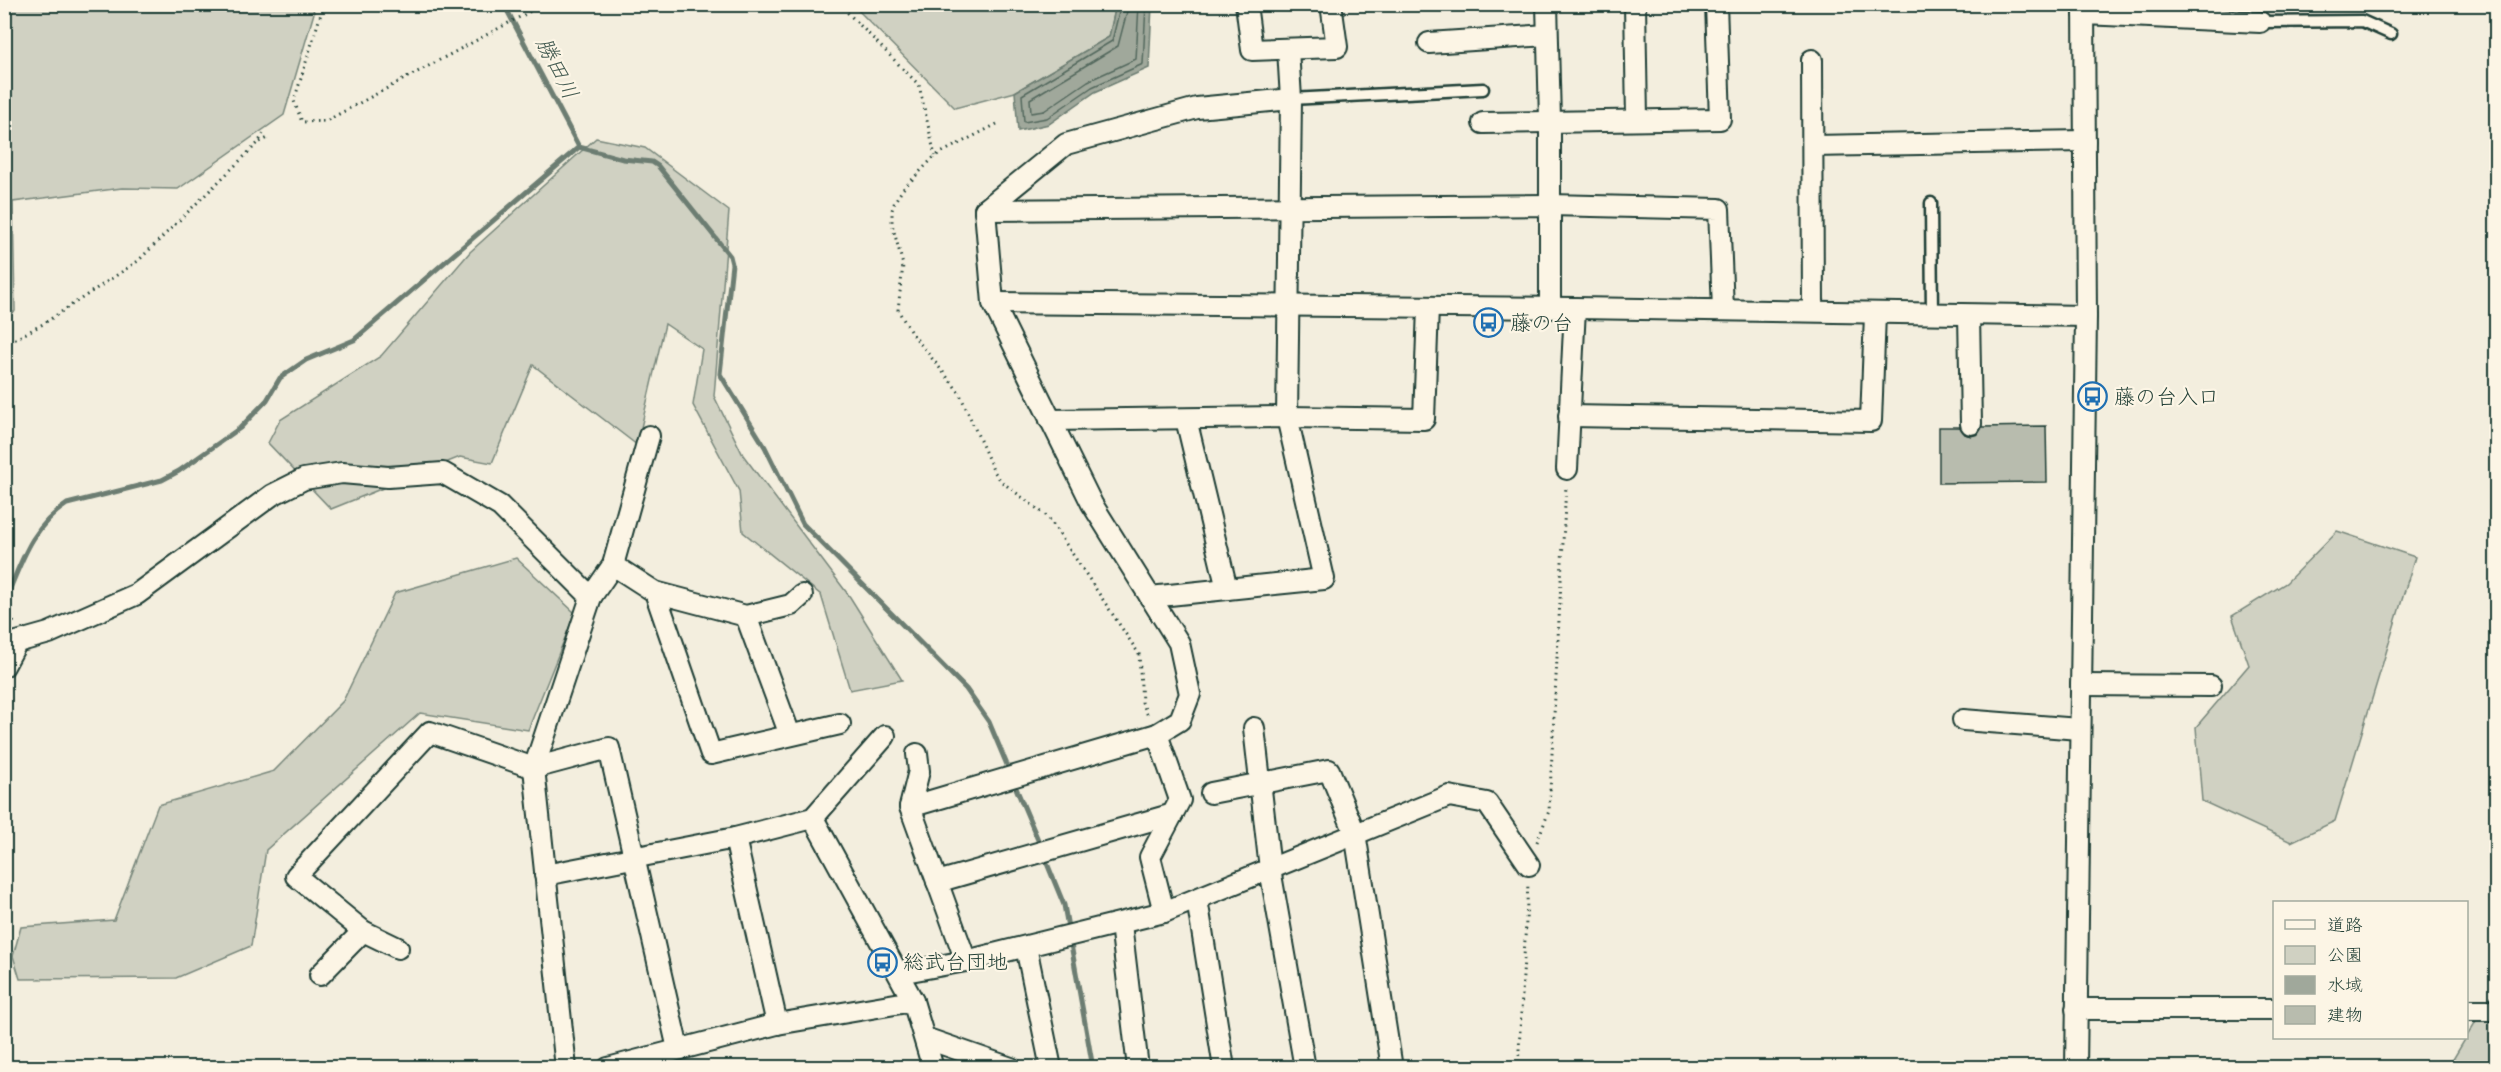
<svg xmlns="http://www.w3.org/2000/svg" width="2501" height="1072" viewBox="0 0 2501 1072" font-family="Delius,'Klee One',sans-serif">
  <style>
    .green { fill: #d0d1c2; stroke: #78877b; stroke-width: 1.5 }
    .water { fill: #a0a89b; stroke: #6c7d72; stroke-width: 1.5 }
    .lines { fill: none; stroke-linecap: round; stroke-linejoin: round }
    .shore { stroke: #53685d; stroke-width: 1.5 }
    .stream { stroke: #6c7d72; stroke-width: 5 }
    .building { fill: #b8bcae; stroke: #1f3d34; stroke-width: 1.5 }
    .lane-casing { stroke: #1f3d34; stroke-width: 15 }
    .street-casing { stroke: #1f3d34; stroke-width: 24 }
    .path { stroke: #1f3d34; stroke-width: 3; stroke-dasharray: 1.5 4.5; stroke-linecap: butt }
    .lane { stroke: #fcf5e5; stroke-width: 10 }
    .street { stroke: #fcf5e5; stroke-width: 20 }
    .labels { text-anchor: middle; stroke-width: 4.5; stroke-linejoin: round; paint-order: stroke }
    .poi-label { font-size: 21px; fill: #1f3d34; stroke: #fcf5e5; text-anchor: start }
    .water-label { font-size: 22px; font-style: italic; fill: #465d53; stroke: #fcf5e5 }
  </style>
  <rect width="100%" height="100%" fill="#f3eede"/>
  <filter id="ink" filterUnits="userSpaceOnUse"><feTurbulence type="fractalNoise" baseFrequency=".0167" numOctaves="2"/><feDisplacementMap in="SourceGraphic" scale="12" xChannelSelector="R" yChannelSelector="G"/><feConvolveMatrix kernelMatrix="1 2 1 2 8 2 1 2 1" color-interpolation-filters="sRGB"/></filter>
  <g filter="url(#ink)">
    <g class="green">
      <path d="M5,4H312L314,13L284,115L178,189L122,188L13,202L15,311L5,318Z"/>
      <path d="M853,5H1116L1109,37L1015,92L955,108Z"/>
      <path d="M596,138L645,148L729,211L714,396L743,455L850,597L902,680L850,690L821,595L743,532L739,491L693,405L702,349L665,324L637,445L533,365L492,463L460,457L331,509L268,443L280,420L381,356L470,252Z"/>
      <path d="M2337,531L2415,557L2335,821L2291,842L2202,801L2196,727L2249,665L2232,616L2286,583Z"/>
      <path d="M516,558L575,613L528,730L420,713L266,850L251,946L176,978L20,979L13,956L21,927L114,920L158,805L274,771L343,701L395,593Z"/>
      <path d="M2496,988V1067L2449,1068V1066Z"/>
    </g>
    <path class="water" d="M1116,5H1152L1149,68L1095,92L1049,124L1018,131L1015,92L1109,37Z"/>
    <g class="lines">
      <g class="shore">
        <path d="M1121,4L1112,41L1022,95L1024,122L1047,118L1092,87L1143,64L1146,4"/>
        <path d="M1129,4L1118,46L1030,99L1031,113L1044,111L1088,81L1136,59L1139,4"/>
      </g>
      <g class="stream">
        <path d="M507,4L508,12L579,147"/>
        <path d="M579,147L623,159L652,162L658,166L730,256L732,264L720,374L765,447L803,524L966,689L989,722L1010,772"/>
        <path d="M4,603C21,564 30,528 67,504L162,480L179,471L240,428L267,400L280,378L306,360L354,340L579,147"/>
        <path d="M1013,781L1041,847"/>
        <path d="M1044,856L1064,905L1093,1068"/>
      </g>
    </g>
    <path class="building" d="M2046,426L2047,482L1939,483V427H1960L1965,434L1971,436L1978,434L1982,427Z"/>
    <g class="lines">
      <defs>
        <g id="lane">
          <path d="M2260,22L2362,21L2391,34"/>
          <path d="M1291,99L1483,89"/>
          <path d="M1931,203L1932,315"/>
        </g>
        <g id="street">
          <path d="M1246,4L1252,50L1337,47L1331,4"/>
          <path d="M1547,4L1550,120V308"/>
          <path d="M1635,4L1637,119"/>
          <path d="M2084,14L2260,22"/>
          <path d="M1429,43L1547,35"/>
          <path d="M1812,60L1813,311"/>
          <path d="M1483,123L1720,119L1716,4"/>
          <path d="M1813,146L2085,141"/>
          <path d="M985,210L1550,205L1719,209L1723,310"/>
          <path d="M985,210L1066,144L1197,108L1291,99"/>
          <path d="M993,303L1575,308L2086,316"/>
          <path d="M1969,315L1971,424"/>
          <path d="M1569,416L1871,421L1875,314"/>
          <path d="M1186,419L1227,589"/>
          <path d="M1050,420L1287,417L1424,419L1428,307"/>
          <path d="M1567,469L1575,308"/>
          <path d="M613,565L655,592L746,616L791,605L802,595"/>
          <path d="M655,592L711,754L840,724"/>
          <path d="M1150,597L1324,579L1287,417L1291,99L1288,49"/>
          <path d="M746,616L790,735"/>
          <path d="M4,666L17,642L49,633L137,594L272,495L304,479L342,473L388,477L443,473L500,506L591,597"/>
          <path d="M2081,685L2211,686"/>
          <path d="M1963,720L2079,729"/>
          <path d="M1254,728L1270,869L1305,1068"/>
          <path d="M1157,734L1180,800L1150,857L1164,912"/>
          <path d="M917,754L919,771L910,807L966,961"/>
          <path d="M1211,793L1329,770L1355,833L1392,1068"/>
          <path d="M910,807L1157,734L1180,720L1190,694L1179,643L1092,504L993,303L985,210"/>
          <path d="M813,818L913,1001L933,1068"/>
          <path d="M735,838L777,1024"/>
          <path d="M545,875L735,838L813,818L885,736"/>
          <path d="M937,882L1173,814"/>
          <path d="M1197,899L1224,1068"/>
          <path d="M1121,924L1138,1068"/>
          <path d="M1026,947L1051,1068"/>
          <path d="M398,948L363,931L296,876L430,732L534,768L609,748L678,1049"/>
          <path d="M899,973L966,961L1164,912L1449,796L1487,803L1529,865"/>
          <path d="M320,975L363,931"/>
          <path d="M2076,1009H2274"/>
          <path d="M2466,1010H2496"/>
          <path d="M925,1038L1011,1068"/>
          <path d="M566,1068L534,768L591,597L613,565L649,436"/>
          <path d="M608,1068L777,1024L913,1001"/>
          <path d="M2076,1068L2086,316L2084,4"/>
        </g>
      </defs>
      <use href="#lane" class="lane-casing"/>
      <use href="#street" class="street-casing"/>
      <g class="path">
        <path d="M324,4L294,101L302,122L326,121L544,4"/>
        <path d="M839,4L919,85L935,156"/>
        <path d="M997,124L935,156L903,189L895,201L892,210V224L903,265L898,310L910,331L959,392L993,470L1002,482L1048,517L1139,654L1142,702L1148,716"/>
        <path d="M260,142L268,138"/>
        <path d="M4,345L43,324L138,261L258,143L263,134"/>
        <path d="M4,606L14,623"/>
        <path d="M1537,842L1549,811L1566,485"/>
        <path d="M1518,1068L1528,884"/>
      </g>
      <use href="#lane" class="lane"/>
      <use href="#street" class="street"/>
    </g>
  </g>
  <defs>
    <symbol id="bus-ring" viewBox="-11 -11 22 22"><circle r="9.5" fill="#fcf5e5" stroke="#1f6fb2" stroke-width="1.5"/><path d="M-5-6H5V4H4V6H2V4H-2V6H-4V4H-5ZM-3.5-4V0h7V-4ZM-3.5 1.2v1.5H-2V1.2ZM2 1.2v1.5H3.5V1.2Z" fill="#1f6fb2"/></symbol>
  </defs>
  <g fill-rule="evenodd">
    <use href="#bus-ring" x="1472" y="306" width="33" height="33"/>
    <use href="#bus-ring" x="2076" y="380" width="33" height="33"/>
    <use href="#bus-ring" x="866" y="946" width="33" height="33"/>
  </g>
  <g class="labels">
    <g class="poi-label">
      <text x="1510" y="330">藤の台</text>
      <text x="2114" y="404">藤の台入口</text>
      <text x="903" y="969">総武台団地</text>
    </g>
    <g class="water-label">
      <text transform="translate(558 68) rotate(63)" y="8">勝田川</text>
    </g>
  </g>
  <rect width="2501" height="1072" fill="none" stroke="#fcf5e5" stroke-width="24"/>
  <rect x="12" y="12" width="2477" height="1048" fill="none" stroke="#1f3d34" stroke-width="2" filter="url(#ink)"/>
  <rect x="2273" y="901" width="195" height="138" fill="#fcf5e5" stroke="#a4ab9e" stroke-width="1.5"/>
  <rect x="2285" y="920" width="30" height="9" fill="#fcf5e5" stroke="#a4ab9e" stroke-width="1.5"/>
  <text x="2327" y="931" font-size="18" fill="#1f3d34">道路</text>
  <rect x="2285" y="946" width="30" height="18" fill="#d0d1c2" stroke="#a4ab9e" stroke-width="1.5"/>
  <text x="2327" y="961" font-size="18" fill="#1f3d34">公園</text>
  <rect x="2285" y="976" width="30" height="18" fill="#a0a89b" stroke="#a4ab9e" stroke-width="1.5"/>
  <text x="2327" y="991" font-size="18" fill="#1f3d34">水域</text>
  <rect x="2285" y="1006" width="30" height="18" fill="#b8bcae" stroke="#a4ab9e" stroke-width="1.5"/>
  <text x="2327" y="1021" font-size="18" fill="#1f3d34">建物</text>
</svg>
